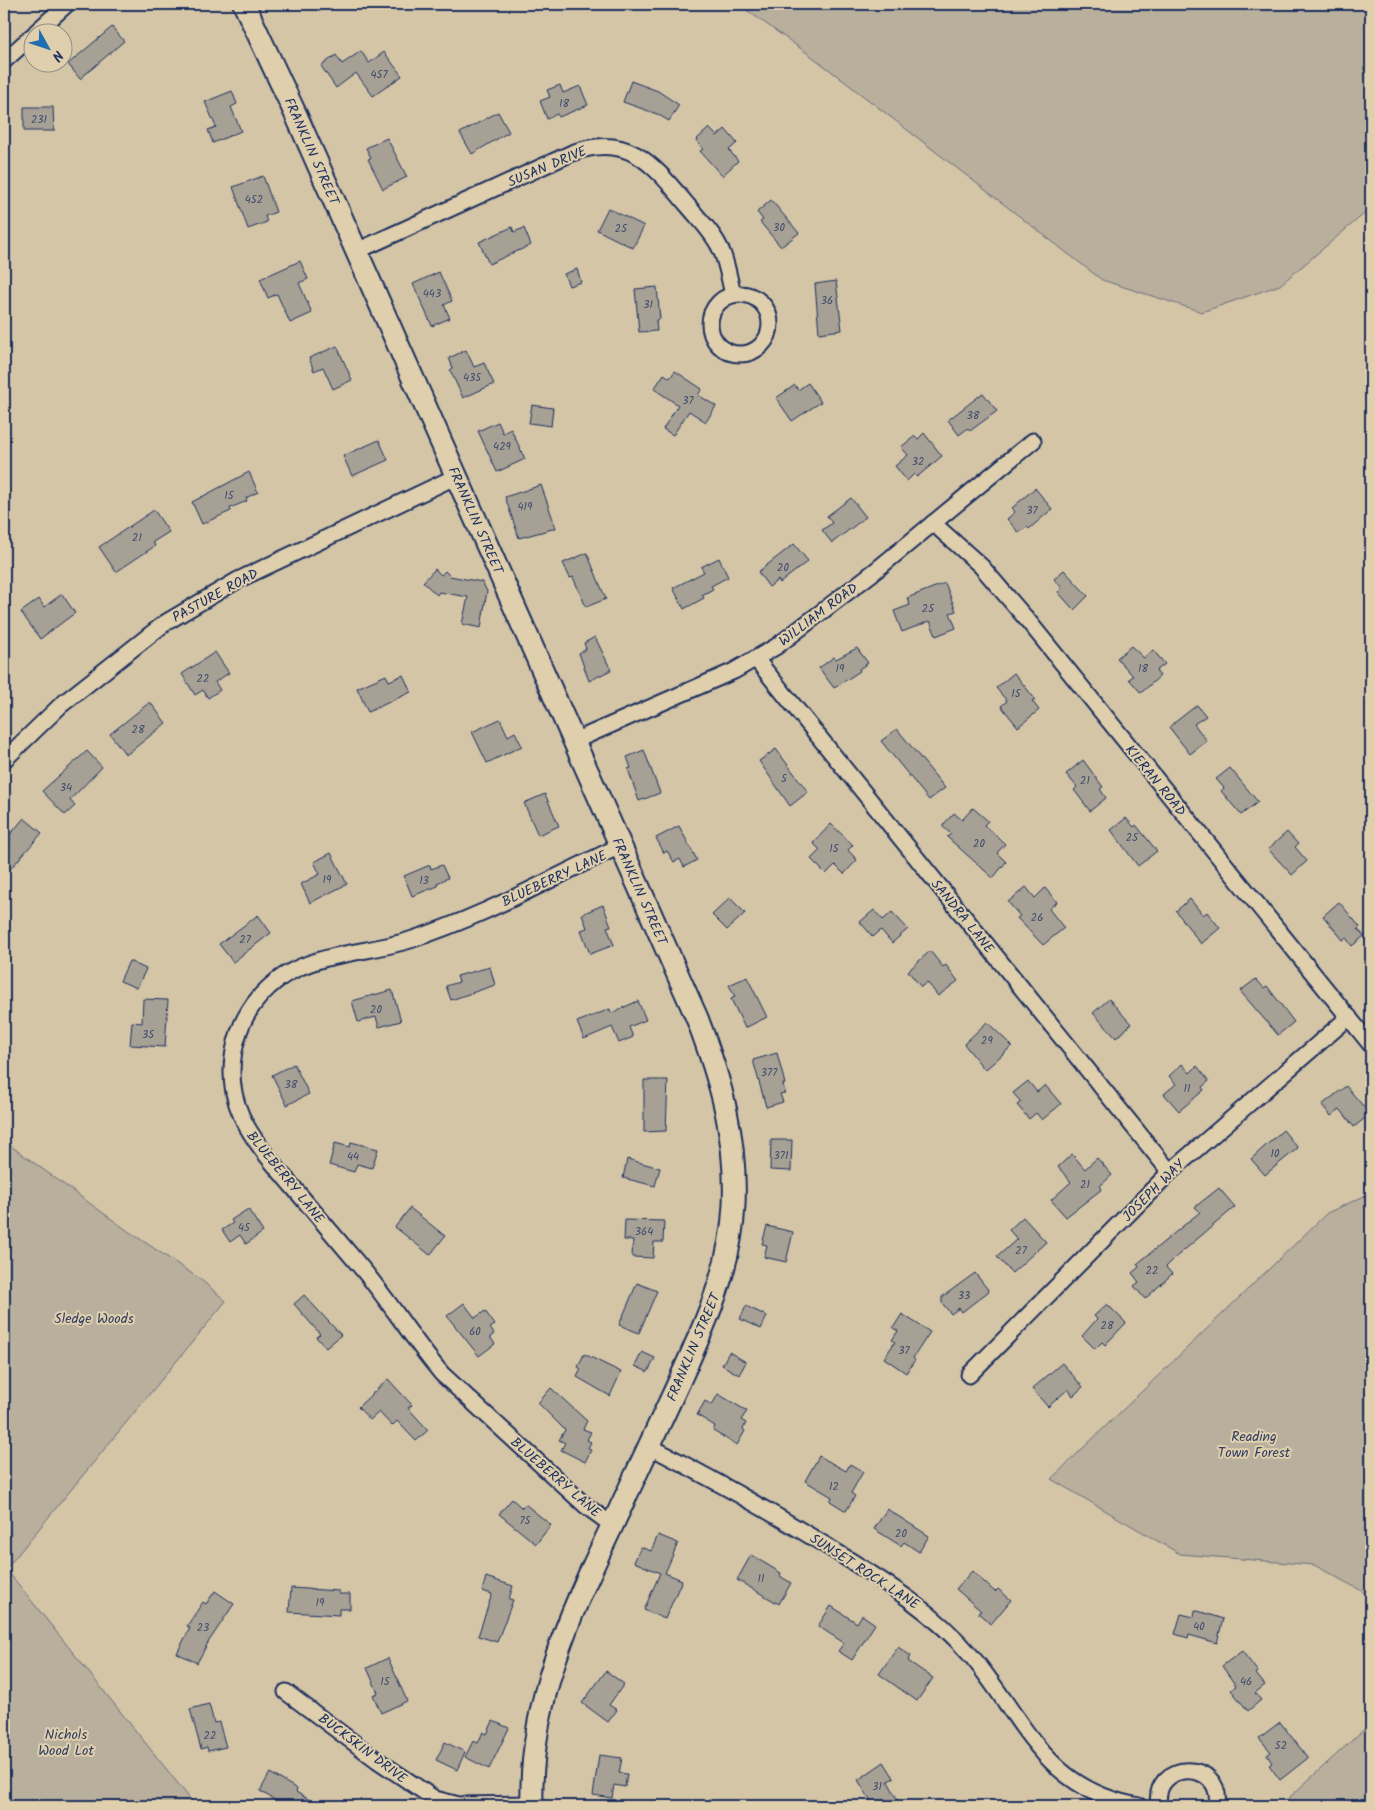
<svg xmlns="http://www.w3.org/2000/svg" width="1375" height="1810" viewBox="0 0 1375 1810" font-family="Kalam,sans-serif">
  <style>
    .green { fill: #b8af9c; stroke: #6a6f7d }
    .building { fill: #a6a095; stroke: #1b2f5e }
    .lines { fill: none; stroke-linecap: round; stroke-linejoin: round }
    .minor-casing { stroke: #1b2f5e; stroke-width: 19 }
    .secondary-casing { stroke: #1b2f5e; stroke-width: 25 }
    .minor { stroke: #e0cfac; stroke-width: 15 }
    .secondary { stroke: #e0cfac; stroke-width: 21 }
    .labels { text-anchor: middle; stroke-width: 4; stroke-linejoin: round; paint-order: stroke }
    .number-label { font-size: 11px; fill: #3e4b6c }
    .street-label { font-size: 14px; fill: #1b2f5e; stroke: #e0cfac }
    .park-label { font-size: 14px; fill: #2b3c64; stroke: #e0cfac }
  </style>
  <rect width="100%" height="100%" fill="#d4c5a7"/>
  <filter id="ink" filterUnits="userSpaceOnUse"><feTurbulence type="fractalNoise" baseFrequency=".02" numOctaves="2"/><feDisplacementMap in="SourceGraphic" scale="10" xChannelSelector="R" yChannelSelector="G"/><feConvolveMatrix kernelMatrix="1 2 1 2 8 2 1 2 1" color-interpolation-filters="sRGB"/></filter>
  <g filter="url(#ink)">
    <g class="green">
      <path d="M738,4H1371V208L1280,285L1202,312L1102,280L814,58Z"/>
      <path d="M4,1141L128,1231L200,1279L226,1301L6,1569L196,1806H4Z"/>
      <path d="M1371,1193V1596L1314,1565L1180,1554L1051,1479L1327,1213Z"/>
      <path d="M1371,1723V1806H1280Z"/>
    </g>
    <g class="building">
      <path d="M112,27L124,41L80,79L68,64Z"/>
      <path d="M361,51L369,63L384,52L402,76L373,96L356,73L336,88L321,66L336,55L342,64Z"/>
      <path d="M631,81L658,91L679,105L669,121L657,114L623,102Z"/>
      <path d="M560,85L563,93L580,86L588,105L559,117L557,114L547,119L540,101L550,97L547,90Z"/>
      <path d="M232,91L237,104L231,107L241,131L213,143L208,130L216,127L205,102Z"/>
      <path d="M24,107H53L54,131H24Z"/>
      <path d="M498,112L509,132L472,154L460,133Z"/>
      <path d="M709,128L717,136L725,129L737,143L729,150L738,161L722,176L700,151L703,149L696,140Z"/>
      <path d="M387,138L407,177L383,189L368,159L371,158L366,148Z"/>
      <path d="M263,176L276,212L265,216L267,222L248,229L233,187Z"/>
      <path d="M771,200L799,233L781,247L760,222L763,220L757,212Z"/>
      <path d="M608,208L644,226L633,248L597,230Z"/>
      <path d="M512,227L514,232L524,228L531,245L489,264L479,242Z"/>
      <path d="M300,261L308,279L299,283L312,313L290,323L277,294L268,298L260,279Z"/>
      <path d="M577,269L581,282L569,286L564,274Z"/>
      <path d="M439,272L452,301L444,305L450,318L432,326L413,284Z"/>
      <path d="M836,281L842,330L819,333L815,284Z"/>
      <path d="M657,287L660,319L656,320L657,331L639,332L635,289Z"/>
      <path d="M337,346L352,380L333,389L323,367L314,371L309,358Z"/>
      <path d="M466,350L474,367L484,363L494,384L463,398L450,370L453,368L449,358Z"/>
      <path d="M675,371L702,389L698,395L716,406L706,422L689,411L673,435L663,429L678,405L654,389L664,374L670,378Z"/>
      <path d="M808,383L821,402L792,421L776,398L795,385L798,390Z"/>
      <path d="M983,393L997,411L970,431L968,428L959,435L948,420Z"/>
      <path d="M532,405L553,408L551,426L529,423Z"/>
      <path d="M498,422L503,433L511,429L525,459L497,472L478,431Z"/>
      <path d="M924,433L942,456L917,477L914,474L907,481L895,466L908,455L901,447L915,436L918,439Z"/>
      <path d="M379,440L388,460L352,476L343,456Z"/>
      <path d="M249,472L258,492L246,498L247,501L230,508L231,511L202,524L192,502Z"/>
      <path d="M541,485L556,528L519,538L505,497Z"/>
      <path d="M1035,488L1052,509L1029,529L1027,527L1019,533L1007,519L1015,512L1012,508Z"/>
      <path d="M851,498L866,517L832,543L822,530L832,523L827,516Z"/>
      <path d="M154,510L169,532L153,542L155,546L116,572L99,547Z"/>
      <path d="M794,544L808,561L780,583L778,580L769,587L758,572Z"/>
      <path d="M587,553L606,599L586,607L573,577L570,578L563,563Z"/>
      <path d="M719,558L728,577L711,586L713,589L702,595L704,598L684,609L673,588L704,572L701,567Z"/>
      <path d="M435,569L441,575L445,571L450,576L482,582L487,591L481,628L462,624L468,597L439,592L437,595L423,582Z"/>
      <path d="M1064,570L1088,596L1074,610L1058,592L1062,588L1054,579Z"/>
      <path d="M945,583L956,611L950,613L956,628L936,636L930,621L902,632L894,611L910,605L907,598Z"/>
      <path d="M62,594L75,613L40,639L21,612L39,599L44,607Z"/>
      <path d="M595,637L611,670L589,681L579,653L586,649L584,643Z"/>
      <path d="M1131,646L1144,658L1153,650L1165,664L1156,671L1160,676L1141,693L1129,679L1133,676L1117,658Z"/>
      <path d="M857,648L868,663L859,669L860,671L834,688L819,668L834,657L836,659Z"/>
      <path d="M215,652L229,673L215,682L220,690L208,698L203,690L195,695L182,674Z"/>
      <path d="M1014,673L1035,699L1032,701L1039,710L1018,727L1001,706L1007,701L996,688Z"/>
      <path d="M386,675L389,681L403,675L411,692L368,712L357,688Z"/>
      <path d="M150,702L166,723L126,755L110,734Z"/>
      <path d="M1197,705L1206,716L1194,724L1207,741L1190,754L1169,727Z"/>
      <path d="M500,719L508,736L515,732L522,746L487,763L472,732Z"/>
      <path d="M897,729L945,788L929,800L881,741Z"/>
      <path d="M776,749L808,792L790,806L759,761Z"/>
      <path d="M644,750L660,793L639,801L628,769L631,768L627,757Z"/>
      <path d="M87,751L102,767L70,800L75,806L65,815L42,791Z"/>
      <path d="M1083,760L1103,787L1100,789L1106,798L1090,811L1074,790L1077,787L1066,774Z"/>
      <path d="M1230,768L1258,802L1241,815L1221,791L1224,788L1216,779Z"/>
      <path d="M545,794L559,826L538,835L524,803Z"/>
      <path d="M973,808L988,821L984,825L1005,844L997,853L1006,862L993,878L947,837L951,834L942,826L954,813L962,820Z"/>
      <path d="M24,818L42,833L4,876V847L11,839L8,837Z"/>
      <path d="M1126,818L1134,827L1136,825L1157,851L1138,866L1111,830Z"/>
      <path d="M831,824L853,845L848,850L857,860L844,874L835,865L826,874L811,859L820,850L813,843Z"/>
      <path d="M679,826L697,860L684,867L680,859L674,862L667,851L664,853L656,838Z"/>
      <path d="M1287,832L1298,844L1295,847L1307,861L1292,875L1268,849Z"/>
      <path d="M331,853L347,884L310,903L301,884L320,874L314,862Z"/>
      <path d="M430,865L431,869L442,865L448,878L437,883L438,886L412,896L404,876Z"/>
      <path d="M1026,887L1035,898L1045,888L1057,902L1049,909L1064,928L1043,945L1017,918L1020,916L1008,902Z"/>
      <path d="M730,898L745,913L727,930L712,915Z"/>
      <path d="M1190,899L1203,915L1207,912L1220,928L1201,944L1176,911Z"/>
      <path d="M1339,902L1360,927L1358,929L1364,936L1352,946L1346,938L1343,940L1323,916Z"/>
      <path d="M603,905L611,926L607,927L614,945L590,954L581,930L587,928L582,914Z"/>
      <path d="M874,910L883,920L892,912L908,929L892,943L881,930L873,937L860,922Z"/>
      <path d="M258,915L271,933L233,962L219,944Z"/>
      <path d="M930,951L943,967L946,965L958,981L938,996L927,982L921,987L908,971Z"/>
      <path d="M129,961L146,969L137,988L120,981Z"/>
      <path d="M490,967L495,985L451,1000L446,986L459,982L457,976Z"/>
      <path d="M747,977L767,1017L745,1028L731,999L735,997L729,985Z"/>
      <path d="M1256,979L1264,988L1267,986L1294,1022L1278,1035L1240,991Z"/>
      <path d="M392,990L401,1021L379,1027L376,1017L358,1022L352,1001Z"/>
      <path d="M143,999L168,1000L165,1047L130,1045L132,1022L142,1023Z"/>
      <path d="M1109,999L1131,1024L1116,1038L1093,1013Z"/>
      <path d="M638,1001L646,1020L629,1027L633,1037L619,1043L612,1027L584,1039L577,1022L610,1009L611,1013Z"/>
      <path d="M987,1022L1012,1046L985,1070L964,1044Z"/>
      <path d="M777,1053L785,1084H783L785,1093L780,1094L783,1102L766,1107L753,1060Z"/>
      <path d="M294,1064L309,1094L287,1105L272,1075Z"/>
      <path d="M1182,1064L1190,1073L1197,1066L1209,1081L1202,1087L1204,1090L1179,1111L1164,1094L1176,1084L1169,1076Z"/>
      <path d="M644,1080H668L666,1131L644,1132Z"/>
      <path d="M1028,1081L1037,1092L1045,1085L1061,1104L1042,1120L1036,1113L1029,1119L1017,1105L1021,1102L1013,1093Z"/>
      <path d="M1346,1086L1370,1114L1354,1127L1340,1109L1331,1116L1322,1105Z"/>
      <path d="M1283,1130L1298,1148L1265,1175L1251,1159Z"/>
      <path d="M771,1140H792L791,1171L770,1170Z"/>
      <path d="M351,1142L378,1149L372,1168L357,1164L354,1172L329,1165L335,1143L350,1147Z"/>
      <path d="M1072,1154L1085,1169L1097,1158L1112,1175L1100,1186L1102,1189L1066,1217L1051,1200L1071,1182L1058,1167Z"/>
      <path d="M627,1159L660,1168L655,1186L623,1178Z"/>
      <path d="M1219,1188L1235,1207L1176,1257L1166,1267L1172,1274L1145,1299L1134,1286L1139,1282L1132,1273L1139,1267L1137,1264L1200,1212L1195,1207Z"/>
      <path d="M410,1208L445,1236L430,1255L395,1227Z"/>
      <path d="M248,1209L263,1232L246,1244L240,1235L230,1242L222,1230L233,1223L231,1220Z"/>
      <path d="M1023,1217L1046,1242L1012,1273L997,1257L1017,1239L1009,1230Z"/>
      <path d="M625,1220L664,1221L663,1242H654L653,1258L632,1257L633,1240H624Z"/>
      <path d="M767,1226L793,1232L786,1262L764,1257L767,1245L762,1244Z"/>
      <path d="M975,1273L989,1291L962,1312L959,1308L951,1314L942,1303V1297Z"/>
      <path d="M637,1283L657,1291L639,1333L619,1325Z"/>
      <path d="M304,1295L341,1335L326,1348L316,1337L320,1334L294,1304Z"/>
      <path d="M464,1303L475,1318L485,1311L495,1325L490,1328L494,1334L490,1337L495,1344L479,1356L447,1316Z"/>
      <path d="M1107,1304L1126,1323L1105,1345L1102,1342L1095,1349L1082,1336L1097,1319L1094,1316Z"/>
      <path d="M746,1306L767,1316L761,1329L740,1319Z"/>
      <path d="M902,1314L930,1332L913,1358L915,1360L906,1373L884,1358L895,1342L892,1340L898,1331L893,1328Z"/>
      <path d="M642,1352L655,1358L648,1372L635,1366Z"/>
      <path d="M729,1352L746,1362L739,1375L722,1365Z"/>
      <path d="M584,1354L621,1372L610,1396L577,1377L581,1369L578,1367Z"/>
      <path d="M1062,1363L1083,1387L1073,1396L1068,1389L1048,1407L1032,1389Z"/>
      <path d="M388,1379L412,1405L408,1408L428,1430L416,1441L397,1421L392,1426L379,1412L370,1420L358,1407Z"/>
      <path d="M551,1388L587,1421L583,1429L591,1432L587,1440L591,1442L588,1448L591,1450L585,1462L561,1450L565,1443L559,1440L565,1430L538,1403Z"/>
      <path d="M718,1394L747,1411L741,1420L746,1423L743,1429L745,1431L737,1445L713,1431L715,1426L697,1415L705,1401L712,1405Z"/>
      <path d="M819,1456L846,1471L850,1464L863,1472L851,1493L855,1496L846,1511L830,1501L832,1497L805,1481Z"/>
      <path d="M512,1499L522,1508L525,1504L551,1525L536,1544L499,1514Z"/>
      <path d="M887,1509L929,1536L919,1552L904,1542L901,1546L874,1529Z"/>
      <path d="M658,1535L678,1543L665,1573L682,1580L665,1619L644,1610L660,1573L634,1562L641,1547L651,1551Z"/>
      <path d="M751,1555L781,1573L780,1576L791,1583L779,1604L737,1580Z"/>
      <path d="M972,1571L995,1592L998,1589L1011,1600L991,1624L978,1613L981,1611L956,1589Z"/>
      <path d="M486,1577L513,1586L509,1599L513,1600L497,1642L478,1636L492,1594L482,1591Z"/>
      <path d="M291,1588L339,1591V1594H350V1609H339V1615L289,1612Z"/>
      <path d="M215,1591L234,1604L209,1641L197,1663L177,1653L190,1628L187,1626L203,1602L206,1604Z"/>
      <path d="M831,1606L857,1623L862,1615L875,1624L852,1660L838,1651L844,1643L818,1626Z"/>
      <path d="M1195,1610L1223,1619L1217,1643L1189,1635L1188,1638L1175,1634L1181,1614L1194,1617Z"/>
      <path d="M898,1647L911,1656L908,1661L933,1678L917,1701L879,1674Z"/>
      <path d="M1242,1651L1258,1672L1256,1674L1265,1685L1255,1693L1261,1700L1248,1711L1231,1690L1236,1686L1222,1666Z"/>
      <path d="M388,1658L407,1701L381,1713L373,1695L378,1693L367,1668Z"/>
      <path d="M606,1671L624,1684L609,1705L617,1710L608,1722L582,1703Z"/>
      <path d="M209,1704L214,1723L219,1722L226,1747L208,1751L207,1747L201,1749L190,1709Z"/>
      <path d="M493,1721L509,1728L489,1769L465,1757L473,1741L478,1743L483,1732L487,1734Z"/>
      <path d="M1280,1722L1308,1758L1280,1780L1269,1765L1272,1763L1267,1755L1271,1752L1259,1738Z"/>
      <path d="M445,1742L465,1752L457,1770L436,1760Z"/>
      <path d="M599,1755L622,1758L619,1773L627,1774L625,1787L614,1785L612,1798L593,1795Z"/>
      <path d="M884,1762L894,1778L888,1781L898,1801L890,1806H874L858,1780Z"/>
      <path d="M270,1773L297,1789L296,1792L320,1806H285L260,1791Z"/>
    </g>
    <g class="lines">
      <defs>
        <g id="minor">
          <path d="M36,32L67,4"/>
          <path d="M4,61L32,36"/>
          <path d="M357,251L572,153C630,131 655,167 689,207C700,220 714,234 721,250C727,263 729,279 733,294"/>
          <circle cx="740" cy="324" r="30"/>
          <path d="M933,523L981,566L1029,622L1371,1045"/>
          <path d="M756,659L1170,1172"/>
          <path d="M574,741L734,671L777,646L875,571L1033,441"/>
          <path d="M4,760L61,705L165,623L238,580L457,476"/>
          <path d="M969,1375L1170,1172L1349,1017"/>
          <path d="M649,1446C711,1478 771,1512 830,1548C882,1580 933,1610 973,1658C1025,1721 1045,1790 1139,1806"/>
          <path d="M612,1525L586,1506L442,1374C412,1339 389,1300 359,1265C337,1239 315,1213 293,1187C252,1139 216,1100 239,1032C248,1006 269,982 294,970C330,952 372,952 410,940C483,917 551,878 620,846"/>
          <path d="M286,1692L377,1760L435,1799L459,1805L531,1804"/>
          <path d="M1159,1806C1151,1760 1224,1758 1217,1806"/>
        </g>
        <path id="secondary" d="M244,4L296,115L697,1018C721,1081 737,1137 734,1205C731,1269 704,1327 678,1384C656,1432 633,1480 611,1528C568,1618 529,1704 532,1806"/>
      </defs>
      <use href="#minor" class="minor-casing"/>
      <use href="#secondary" class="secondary-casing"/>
      <use href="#minor" class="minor"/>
      <use href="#secondary" class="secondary"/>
    </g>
  </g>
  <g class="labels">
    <g class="number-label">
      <text x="379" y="78">457</text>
      <text x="564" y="107">18</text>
      <text x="39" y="123">231</text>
      <text x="254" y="203">452</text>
      <text x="779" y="231">30</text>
      <text x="621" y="232">25</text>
      <text x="432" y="297">443</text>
      <text x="827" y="304">36</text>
      <text x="648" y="308">31</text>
      <text x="472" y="381">435</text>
      <text x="688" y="404">37</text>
      <text x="973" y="419">38</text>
      <text x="502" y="450">429</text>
      <text x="918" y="465">32</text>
      <text x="229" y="499">15</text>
      <text x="525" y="510">419</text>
      <text x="1032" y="514">37</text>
      <text x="137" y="541">21</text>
      <text x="783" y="571">20</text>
      <text x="928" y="612">25</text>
      <text x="840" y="672">19</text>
      <text x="1143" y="672">18</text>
      <text x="203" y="682">22</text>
      <text x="1016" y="697">15</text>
      <text x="138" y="733">28</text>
      <text x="784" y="782">5</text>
      <text x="1085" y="784">21</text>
      <text x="66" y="791">34</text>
      <text x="1132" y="841">25</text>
      <text x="979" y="847">20</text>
      <text x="834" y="852">15</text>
      <text x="327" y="883">19</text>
      <text x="424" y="884">13</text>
      <text x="1037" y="921">26</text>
      <text x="245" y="943">27</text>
      <text x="376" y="1013">20</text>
      <text x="148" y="1038">35</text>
      <text x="987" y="1044">29</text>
      <text x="769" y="1076">377</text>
      <text x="291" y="1088">38</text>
      <text x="1187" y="1092">11</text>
      <text x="1275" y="1157">10</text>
      <text x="781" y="1159">371</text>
      <text x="353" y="1160">44</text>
      <text x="1085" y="1188">21</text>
      <text x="244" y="1231">45</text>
      <text x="644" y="1235">364</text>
      <text x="1021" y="1254">27</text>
      <text x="1152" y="1274">22</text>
      <text x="964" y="1299">33</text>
      <text x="1107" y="1329">28</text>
      <text x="475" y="1335">60</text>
      <text x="904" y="1354">37</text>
      <text x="834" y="1490">12</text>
      <text x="525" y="1524">75</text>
      <text x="901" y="1537">20</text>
      <text x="761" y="1582">11</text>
      <text x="320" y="1606">19</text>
      <text x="1199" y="1630">40</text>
      <text x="203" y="1631">23</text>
      <text x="385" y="1685">15</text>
      <text x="1246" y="1685">46</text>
      <text x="210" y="1739">22</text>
      <text x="1281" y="1749">52</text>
      <text x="877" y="1790">31</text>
    </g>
    <g class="street-label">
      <text transform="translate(312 151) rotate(66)" y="5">FRANKLIN STREET</text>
      <text transform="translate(547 166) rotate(-23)" y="5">SUSAN DRIVE</text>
      <text transform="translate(476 520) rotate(66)" y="5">FRANKLIN STREET</text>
      <text transform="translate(215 595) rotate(-29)" y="5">PASTURE ROAD</text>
      <text transform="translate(818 614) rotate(-37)" y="5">WILLIAM ROAD</text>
      <text transform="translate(1156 780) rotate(51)" y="5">KIERAN ROAD</text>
      <text transform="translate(554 878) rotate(-25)" y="5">BLUEBERRY LANE</text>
      <text transform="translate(640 891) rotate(66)" y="5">FRANKLIN STREET</text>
      <text transform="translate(963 916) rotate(51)" y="5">SANDRA LANE</text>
      <text transform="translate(286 1177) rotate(51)" y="5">BLUEBERRY LANE</text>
      <text transform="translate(1153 1190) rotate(-45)" y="5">JOSEPH WAY</text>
      <text transform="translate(693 1347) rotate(-67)" y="5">FRANKLIN STREET</text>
      <text transform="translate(556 1477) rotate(41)" y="5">BLUEBERRY LANE</text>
      <text transform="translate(865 1571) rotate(33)" y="5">SUNSET ROCK LANE</text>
      <text transform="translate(363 1748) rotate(37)" y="5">BUCKSKIN DRIVE</text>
    </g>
    <g class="park-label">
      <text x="94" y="1323">Sledge Woods</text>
      <text x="1254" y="1441">Reading<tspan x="1254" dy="16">Town Forest</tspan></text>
      <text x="66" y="1739">Nichols<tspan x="66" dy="16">Wood Lot</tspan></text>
    </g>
  </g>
  <rect width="1375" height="1810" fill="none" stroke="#e0cfac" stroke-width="20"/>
  <rect x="10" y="10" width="1355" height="1790" fill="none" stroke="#1b2f5e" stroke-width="2" filter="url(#ink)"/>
  <g transform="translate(48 48) rotate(130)"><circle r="24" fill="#e0cfac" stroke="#918f8d"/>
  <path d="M0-4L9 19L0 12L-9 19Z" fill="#1f6fb2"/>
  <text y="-8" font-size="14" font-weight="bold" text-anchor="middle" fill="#1b2f5e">N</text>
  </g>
</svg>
